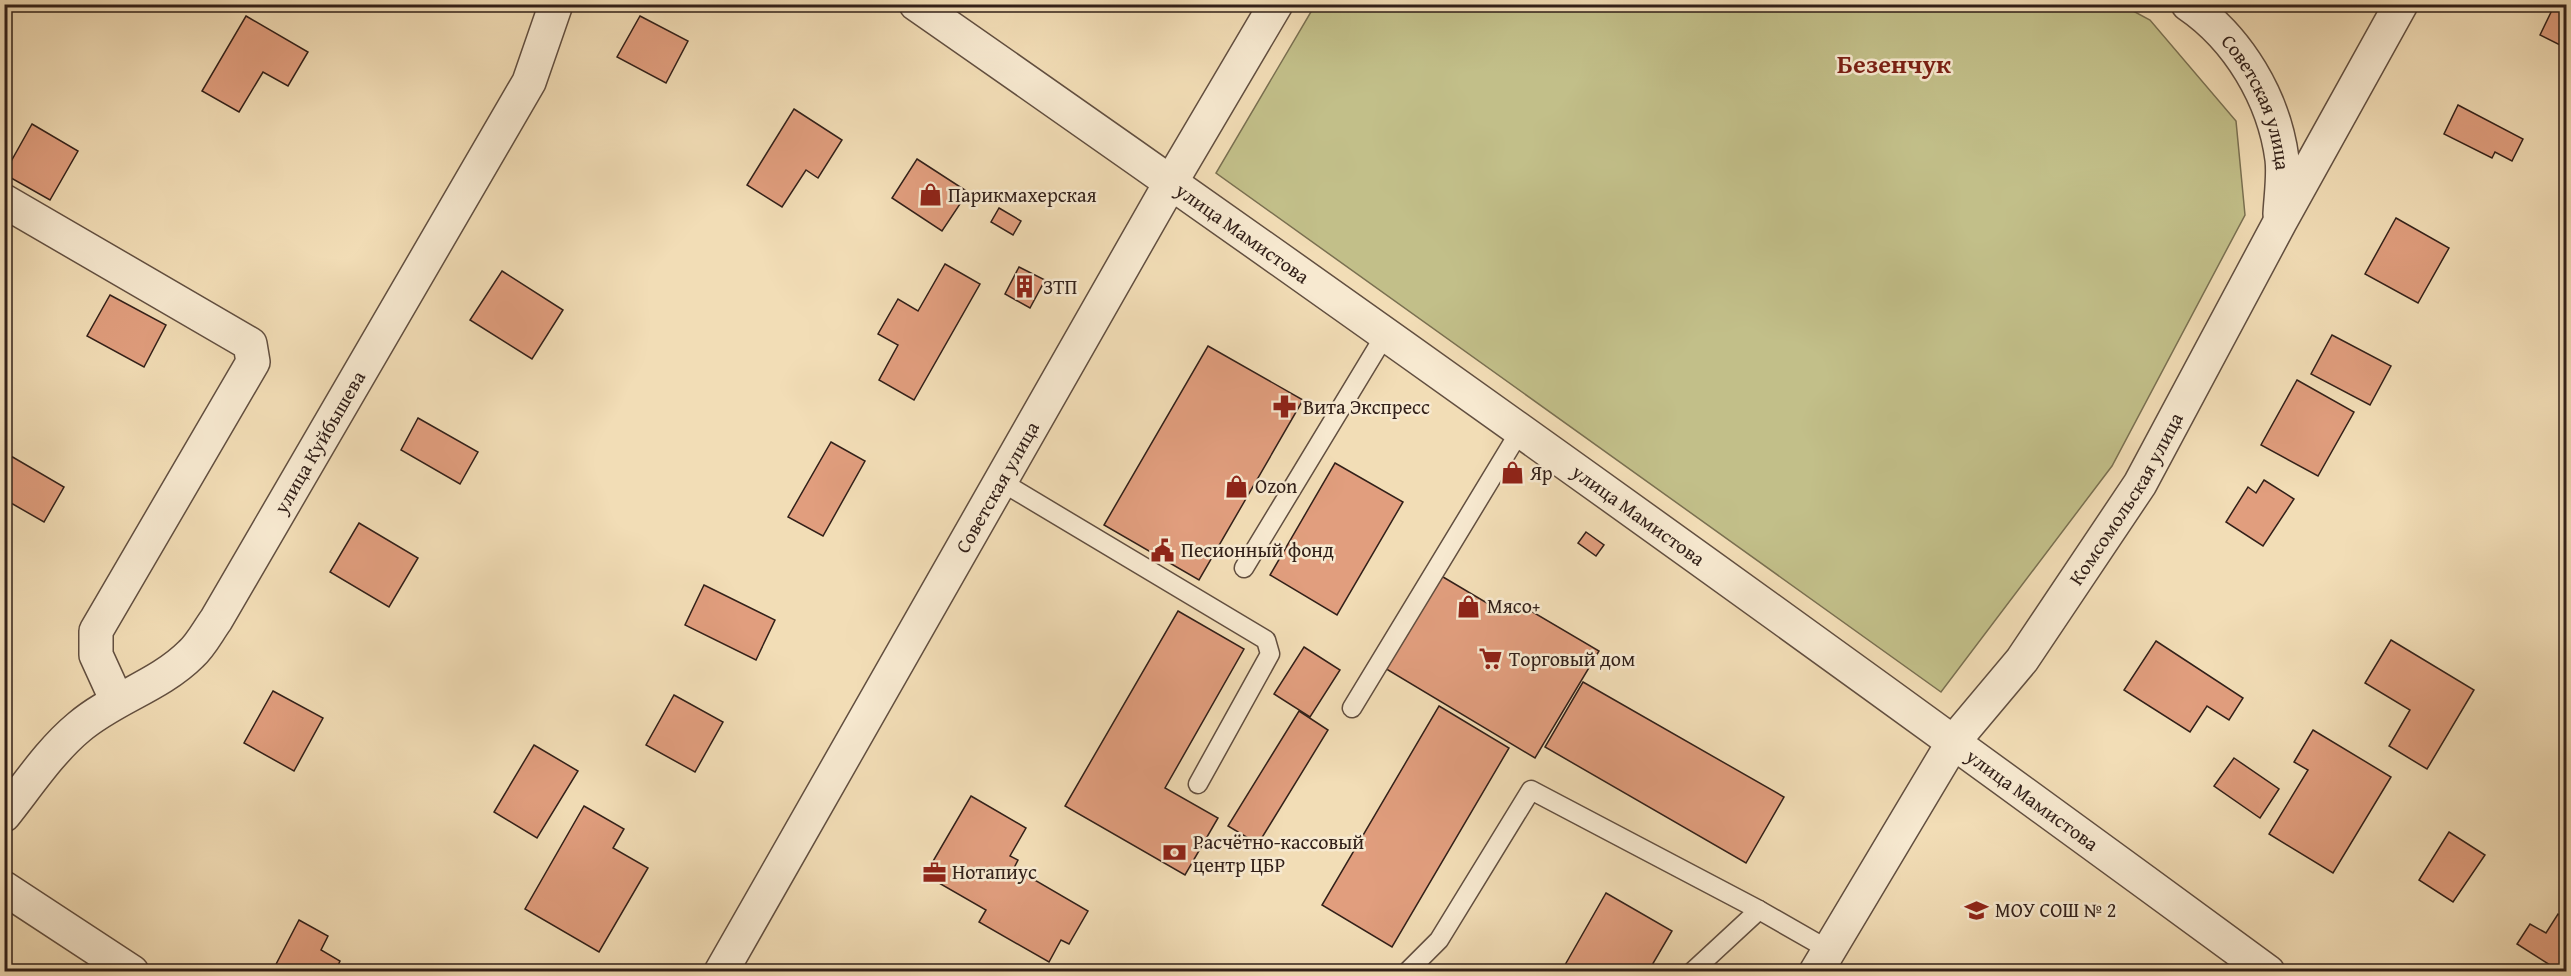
<svg xmlns="http://www.w3.org/2000/svg" width="2571" height="976" viewBox="0 0 2571 976" font-family="'Gentium Book Plus',serif">
  <style>
    .green { fill: #c2bf89; stroke: #7a7051; stroke-width: 1.5 }
    .building { fill: #e19e7e; stroke: #322019; stroke-width: 1.5 }
    .lines { fill: none; stroke-linecap: round; stroke-linejoin: round }
    .service-casing { stroke: #624f40; stroke-width: 21 }
    .minor-casing { stroke: #624f40; stroke-width: 36 }
    .tertiary-casing { stroke: #624f40; stroke-width: 36 }
    .service { stroke: #f7e9d0; stroke-width: 18 }
    .minor { stroke: #f7e9d0; stroke-width: 33 }
    .tertiary { stroke: #f7e9d0; stroke-width: 33 }
    .labels { text-anchor: middle; stroke-width: 5; stroke-linejoin: round; paint-order: stroke }
    .street-label { font-size: 20px; fill: #322019; stroke: #f7e9d0 }
    .poi-label { font-size: 20px; fill: #322019; stroke: #f7e9d0; text-anchor: start }
    .district-label { font-size: 26px; font-weight: bold; fill: #7a1f14; stroke: #f7e9d0 }
  </style>
  <rect width="100%" height="100%" fill="#f2ddb6"/>
  <filter id="stains"><feTurbulence type="fractalNoise" baseFrequency=".00333" numOctaves="4"/><feColorMatrix values="0 0 0 0 .2 0 0 0 0 .09 0 0 0 0 .02 0 0 0 .5 -.17"/></filter>
  <radialGradient id="worn" r=".72"><stop offset=".6" stop-color="#630" stop-opacity="0"/><stop offset="1" stop-color="#630" stop-opacity=".3"/></radialGradient>
  <path class="green" d="M2122,5L2150,20L2236,121L2245,215L2112,466L1941,692L1216,173L1315,5Z"/>
  <g class="building">
    <path d="M2555,4H2566V48L2540,35Z"/>
    <path d="M246,16L308,52L288,86L263,72L239,112L202,91Z"/>
    <path d="M640,16L688,41L666,83L617,57Z"/>
    <path d="M2458,105L2523,139L2512,161L2495,152L2492,158L2444,134Z"/>
    <path d="M794,109L842,140L818,178L806,170L782,207L747,185Z"/>
    <path d="M32,124L78,151L50,200L4,174Z"/>
    <path d="M917,159L968,192L942,231L892,198Z"/>
    <path d="M999,208L1021,221L1013,235L991,222Z"/>
    <path d="M2396,218L2449,248L2418,303L2365,274Z"/>
    <path d="M945,264L980,284L914,400L879,380L898,345L878,334L898,299L918,311Z"/>
    <path d="M1019,267L1045,280L1030,308L1005,294Z"/>
    <path d="M502,271L563,310L532,359L470,320Z"/>
    <path d="M110,295L166,325L144,367L87,336Z"/>
    <path d="M2332,335L2391,366L2370,405L2311,374Z"/>
    <path d="M1208,346L1303,400L1199,580L1104,525Z"/>
    <path d="M2297,380L2354,412L2318,476L2261,445Z"/>
    <path d="M418,418L478,452L460,484L401,450Z"/>
    <path d="M831,442L865,461L823,536L788,517Z"/>
    <path d="M4,452L64,487L44,522L4,499Z"/>
    <path d="M1335,463L1403,502L1337,615L1270,575Z"/>
    <path d="M2264,480L2294,499L2263,546L2226,522L2248,487L2256,493Z"/>
    <path d="M359,523L418,558L389,607L330,572Z"/>
    <path d="M1586,532L1604,545L1596,556L1578,543Z"/>
    <path d="M1438,574L1502,612L1526,608L1599,651L1535,758L1383,667Z"/>
    <path d="M704,585L775,620L756,660L685,625Z"/>
    <path d="M1178,611L1244,649L1165,788L1218,818L1185,875L1065,806Z"/>
    <path d="M2391,640L2474,690L2427,769L2389,746L2410,710L2365,683Z"/>
    <path d="M2156,641L2243,698L2229,720L2207,706L2190,732L2124,690Z"/>
    <path d="M1304,647L1340,670L1310,717L1274,694Z"/>
    <path d="M1583,682L1784,797L1746,863L1545,747Z"/>
    <path d="M273,691L323,718L294,771L244,743Z"/>
    <path d="M674,695L723,722L695,772L646,745Z"/>
    <path d="M1439,706L1509,748L1392,947L1322,905Z"/>
    <path d="M1299,711L1328,730L1258,844L1228,826Z"/>
    <path d="M2313,730L2391,777L2333,873L2269,834L2308,770L2294,762Z"/>
    <path d="M534,745L578,771L537,838L494,812Z"/>
    <path d="M2234,758L2279,789L2260,818L2214,786Z"/>
    <path d="M971,796L1026,828L1010,856L1018,860L1014,868L1088,911L1069,944L1061,940L1049,962L979,922L986,910L925,875Z"/>
    <path d="M584,806L624,829L613,848L648,868L599,952L525,909Z"/>
    <path d="M2449,832L2485,855L2453,902L2419,880Z"/>
    <path d="M1606,893L1672,931L1648,972H1561Z"/>
    <path d="M2558,914L2566,920V972H2561L2517,944L2530,924L2546,933Z"/>
    <path d="M299,920L328,936L321,950L340,961L335,972H272Z"/>
    <path d="M4,964L17,972H4Z"/>
  </g>
  <g class="lines">
    <defs>
      <g id="service">
        <path d="M1000,481L1266,640L1270,654L1198,784"/>
        <path d="M1244,568L1385,335"/>
        <path d="M1352,708L1520,431"/>
        <path d="M1407,972L1439,940L1531,790L1759,910L1829,950"/>
        <path d="M1692,972L1759,910"/>
      </g>
      <g id="minor">
        <path id="s1" d="M2188,4C2238,38 2274,98 2282,159C2284,176 2281,196 2280,214"/>
        <path d="M4,201L250,344L253,362L96,631V655L117,701"/>
        <path id="s2" d="M4,815C28,785 50,751 79,727C113,698 159,686 191,654C201,645 208,631 216,620L529,82L556,4"/>
        <path d="M4,888L132,972"/>
        <path id="s3" d="M1816,972L1954,741L2022,660L2140,484L2280,222L2401,4"/>
      </g>
      <g id="tertiary">
        <path id="s4" d="M916,4C1371,321 1821,644 2268,972"/>
        <path id="s5" d="M721,972L1171,182L1276,4"/>
      </g>
    </defs>
    <use href="#service" class="service-casing"/>
    <use href="#minor" class="minor-casing"/>
    <use href="#tertiary" class="tertiary-casing"/>
    <use href="#service" class="service"/>
    <use href="#minor" class="minor"/>
    <use href="#tertiary" class="tertiary"/>
  </g>
  <defs>
    <symbol id="shop-bare" viewBox="-9 -9 18 18"><path d="M-5-2.5h2.3a2.7 3.5 0 0 1 5.4 0H5L5.5 6h-11ZM-1.5-2.5h3a1.5 2.3 0 0 0-3 0Z" fill="#8f2418" stroke="#f7e9d0" stroke-width="2.5" paint-order="stroke"/></symbol>
    <symbol id="building-bare" viewBox="-9 -9 18 18"><path d="M-4-6H4V6H1V3H-1V6H-4ZM-2.5-4.3h1.7v1.8h-1.7ZM.8-4.3h1.7v1.8H.8ZM-2.5-1h1.7V.8h-1.7ZM.8-1h1.7V.8H.8Z" fill="#8f2418" stroke="#f7e9d0" stroke-width="2.5" paint-order="stroke"/></symbol>
    <symbol id="pharmacy-bare" viewBox="-9 -9 18 18"><path d="M-2-6h4v4h4v4h-4v4h-4v-4h-4v-4h4Z" fill="#8f2418" stroke="#f7e9d0" stroke-width="2.5" paint-order="stroke"/></symbol>
    <symbol id="civic-bare" viewBox="-9 -9 18 18"><path d="M-.6-6.5H3V-4.5H.6V-3L4-1V1h2V6H-6V1h2V-1L-.6-3ZM-1.2 2.5V6h2.4V2.5Z" fill="#8f2418" stroke="#f7e9d0" stroke-width="2.5" paint-order="stroke"/></symbol>
    <symbol id="supermarket-bare" viewBox="-9 -9 18 18"><path d="M-6-5.5h2.5l.6 2H6L4.5 2H-2.5L-4.4-4H-6ZM-1.5 3.2a1.3 1.3 0 1 0 .1 0ZM3 3.2a1.3 1.3 0 1 0 .1 0Z" fill="#8f2418" stroke="#f7e9d0" stroke-width="2.5" paint-order="stroke"/></symbol>
    <symbol id="bank-bare" viewBox="-9 -9 18 18"><path d="M-6-4H6V4H-6ZM0-2.3a2.3 2.3 0 1 0 0 4.6a2.3 2.3 0 1 0 0-4.6Z" fill="#8f2418" stroke="#f7e9d0" stroke-width="2.5" paint-order="stroke"/></symbol>
    <symbol id="office-bare" viewBox="-9 -9 18 18"><path d="M-6-3h4V-5.5h4V-3h4V5H-6ZM-1-4.5V-3h2v-1.5ZM-6 0V1H6V0Z" fill="#8f2418" stroke="#f7e9d0" stroke-width="2.5" paint-order="stroke"/></symbol>
    <symbol id="school-bare" viewBox="-9 -9 18 18"><path d="M0-5L7-2L0 1L-7-2ZM-4 1L0 2.5L4 1V4Q0 6-4 4Z" fill="#8f2418" stroke="#f7e9d0" stroke-width="2.5" paint-order="stroke"/></symbol>
  </defs>
  <g fill-rule="evenodd">
    <use href="#shop-bare" x="914" y="178" width="33" height="33"/>
    <use href="#building-bare" x="1008" y="270" width="33" height="33"/>
    <use href="#pharmacy-bare" x="1268" y="390" width="33" height="33"/>
    <use href="#shop-bare" x="1496" y="456" width="33" height="33"/>
    <use href="#shop-bare" x="1220" y="470" width="33" height="33"/>
    <use href="#civic-bare" x="1146" y="534" width="33" height="33"/>
    <use href="#shop-bare" x="1452" y="590" width="33" height="33"/>
    <use href="#supermarket-bare" x="1474" y="642" width="33" height="33"/>
    <use href="#bank-bare" x="1158" y="836" width="33" height="33"/>
    <use href="#office-bare" x="918" y="856" width="33" height="33"/>
    <use href="#school-bare" x="1960" y="894" width="33" height="33"/>
  </g>
  <g class="labels">
    <g class="street-label">
      <text dy="7" stroke="none"><textPath href="#s1" startOffset="124">Советская улица</textPath></text>
      <text dy="7" stroke="none"><textPath href="#s4" startOffset="399">улица Мамистова</textPath></text>
      <text dy="7" stroke="none"><textPath href="#s2" startOffset="498">улица Куйбышева</textPath></text>
      <text dy="7" stroke="none"><textPath href="#s5" startOffset="558">Советская улица</textPath></text>
      <text dy="7" stroke="none"><textPath href="#s3" startOffset="567">Комсомольская улица</textPath></text>
      <text dy="7" stroke="none"><textPath href="#s4" startOffset="885">улица Мамистова</textPath></text>
      <text dy="7" stroke="none"><textPath href="#s4" startOffset="1371">улица Мамистова</textPath></text>
    </g>
    <g class="poi-label">
      <text x="948" y="202">Парикмахерская</text>
      <text x="1043" y="294">ЗТП</text>
      <text x="1303" y="414">Вита Экспресс</text>
      <text x="1530" y="480">Яр</text>
      <text x="1255" y="493">Ozon</text>
      <text x="1181" y="557">Песионный фонд</text>
      <text x="1487" y="613">Мясо+</text>
      <text x="1509" y="666">Торговый дом</text>
      <text x="1193" y="849">Расчётно-кассовый<tspan x="1193" dy="23">центр ЦБР</tspan></text>
      <text x="952" y="879">Нотапиус</text>
      <text x="1995" y="917">МОУ СОШ № 2</text>
    </g>
    <g class="district-label">
      <text x="1894" y="73">Безенчук</text>
    </g>
  </g>
  <rect width="2571" height="976" fill="none" stroke="#f2ddb6" stroke-width="24"/>
  <rect x="6" y="6" width="2559" height="964" fill="none" stroke="#322019" stroke-width="3"/>
  <rect x="12" y="12" width="2547" height="952" fill="none" stroke="#322019" stroke-width="1.5"/>
  <rect width="100%" height="100%" filter="url(#stains)"/>
  <rect width="100%" height="100%" fill="url(#worn)"/>
</svg>
